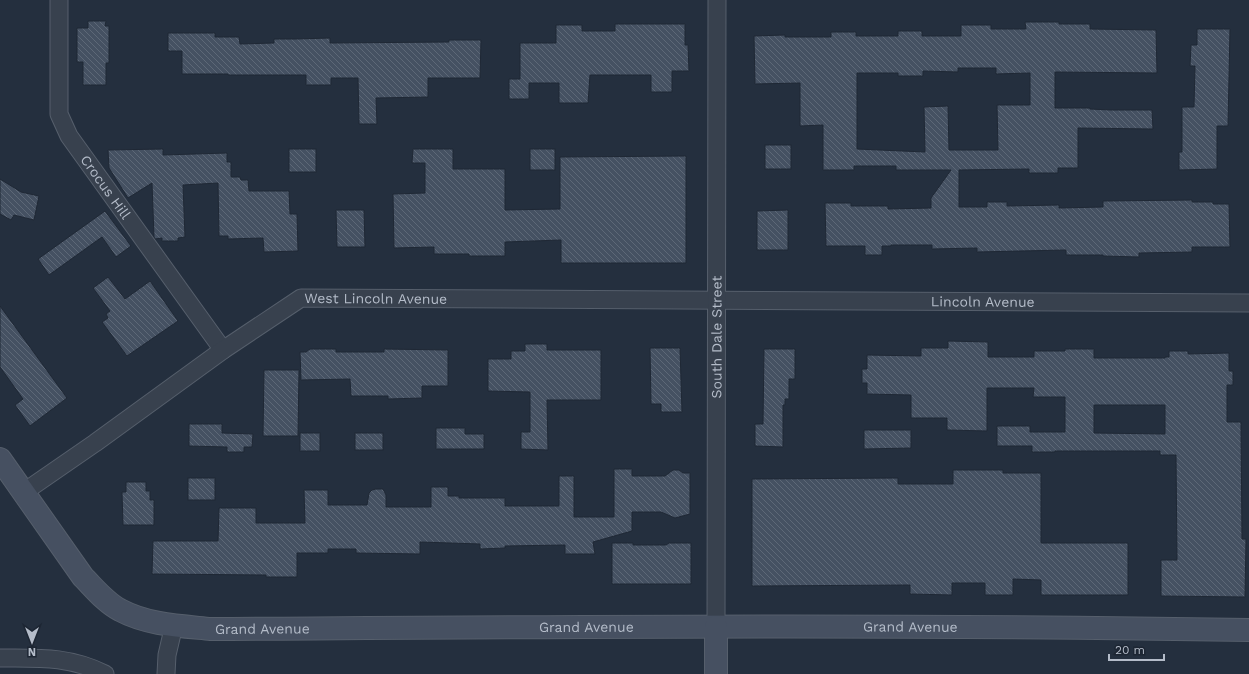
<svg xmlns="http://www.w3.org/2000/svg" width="1249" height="674" viewBox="0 0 1249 674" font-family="'Work Sans',sans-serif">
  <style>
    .building { fill: url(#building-back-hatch); stroke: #1f2835; fill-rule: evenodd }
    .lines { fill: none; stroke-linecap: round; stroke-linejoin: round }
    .minor-casing { stroke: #565f6c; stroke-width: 19 }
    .secondary-casing { stroke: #565f6c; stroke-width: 24 }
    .minor { stroke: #38414e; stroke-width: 17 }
    .secondary { stroke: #465061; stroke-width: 22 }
    .labels { text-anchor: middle; stroke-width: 3; stroke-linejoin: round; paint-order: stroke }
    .street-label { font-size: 14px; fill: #b4bcc9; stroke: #1d2633 }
  </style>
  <defs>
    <pattern id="building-back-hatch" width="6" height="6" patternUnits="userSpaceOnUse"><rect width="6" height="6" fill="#455162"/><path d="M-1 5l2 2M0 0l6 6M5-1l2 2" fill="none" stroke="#5d6877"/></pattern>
  </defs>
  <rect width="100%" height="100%" fill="#242f3e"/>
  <g class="building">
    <path d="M88,21H106L105,26H109V63H106V85H83V62H77V28H88Z"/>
    <path d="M1025,22H1059V24H1090V29L1156,30L1157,73L1055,72V108H1090V109L1111,110H1152L1153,129L1078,128V168H1058V173H1029V169L959,170V207H987V202H1007V206L1059,205V208L1103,207V201L1192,200V202H1213V204H1229L1230,247H1192V252L1139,253V257L1103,256V255H1066V250L977,252V248L932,249V245H891V246H882V255H865V246H826L825,203H851V206H888V209L931,208V198L951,170H896V166H854V170H823V125L800,126V83L755,84L754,36L785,35V37H831V32H856V36H898V31H922V36H961V25H991V29H1026ZM958,68H996V74L1030,73V105H997L998,150H949L948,106L924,107L925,152L857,149V73H898V76H923V71L958,72Z"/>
    <path d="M615,24H685V45H688L689,71H672V92H651V75H590L588,103H559V83H529V99H509V79H520V43H556V25H582V31H615Z"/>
    <path d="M1197,29H1230L1228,126H1217V169L1179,170V152H1182V107H1194L1195,66H1190L1191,45H1197Z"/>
    <path d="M168,33H215V37H239L240,44L274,43V39H295L330,38V43L449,42V40H481L480,78H428V97L376,98L377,124H359L358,78H331V85H306V75H228V74H182V51H168Z"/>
    <rect x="765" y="145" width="26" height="24"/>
    <path d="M163,149V155L227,153V162H231V177H240L241,180H248L249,191H289L290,214H297L298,251L264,252L263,238L228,239V236H219L218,183L183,185L185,237L178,238V241H162V238L155,239L154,237L152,183L128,198L109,168L108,150Z"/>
    <rect x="289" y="149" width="27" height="23"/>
    <path d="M413,149H453V169H505V210L560,209V157L686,156V263H561V240L505,242V256H469V254H434V247L394,248L393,194L425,193V163H412Z"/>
    <rect x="530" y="149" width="25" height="21"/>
    <path d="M0,179L21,192L39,196L34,220L14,215L11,220L0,214Z"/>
    <path d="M336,210H364L365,247H337Z"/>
    <path d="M788,210V250H757V211Z"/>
    <path d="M105,211L131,246L116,257L102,237L49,275L38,259Z"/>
    <path d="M108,277L125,299L150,281L178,321L127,356L102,322L108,318L106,314L110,311L93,288Z"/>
    <path d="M0,306L67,398L30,426L15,405L23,399L0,367Z"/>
    <path d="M948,341L988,342V357H1034V351H1065V349H1094V358H1165V357H1169V351H1188V354L1229,353V371H1233V385H1227V422H1241L1242,539H1246L1245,597L1161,596V560H1177L1176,455H1160V451H1055V452H1032V446H997V426H1030V432H1065V397H1033L1034,388H987V431L947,430V418H911V395L867,394V383H862V369H867V355L921,356V348H948ZM1094,405H1165V434L1094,433Z"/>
    <path d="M525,344H547V350H601V400H547L548,450L521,449V432H530V392L488,391V359H511V351H525Z"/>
    <path d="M650,348H680L682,412H661V404H651Z"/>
    <path d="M310,349H336V352H384V349L448,350V386H422V398L388,399V396H351L350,379L301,380L300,352H306Z"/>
    <path d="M764,349H795V379H789V399H785V405H783V447L755,446V424H763Z"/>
    <path d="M264,370H299L298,436H263Z"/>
    <path d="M189,424H222V433L253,434L252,447H244V452H227V447L189,446Z"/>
    <path d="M436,428H465V434H484V449H436Z"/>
    <path d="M864,430H911V448L864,449Z"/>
    <rect x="300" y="433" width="20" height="18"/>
    <rect x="355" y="433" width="28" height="17"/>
    <path d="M614,469H632V476H665L673,470H679L683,473H690V514L675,518L661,512H632V531L593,542L595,554H565V545L505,546V548L480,549V544L420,542V554L356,553V549H328V553H297V577H266V575L152,574L153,541H218L219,508H256V523H305L304,490H328V505H367L369,493L372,490L376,489H383L386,495V507H431V487H448V496H459V498H505V506H559V476H574V517H614Z"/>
    <path d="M953,470H1003V473H1041V543H1128V595H1041V580L1013,579V595H985V583H952V595L910,594V585L752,586V479L898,478V484H953Z"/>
    <rect x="188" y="478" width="27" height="22"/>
    <path d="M126,482H146V491H150V500H154V525H123L122,492H126Z"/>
    <path d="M612,543H633V545H666L669,543H691V584H612Z"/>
  </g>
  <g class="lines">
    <defs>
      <g id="minor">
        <path id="s1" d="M59,0V114L69,136L223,350"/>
        <path id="s2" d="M24,492L95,443L223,350L301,298L1249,303"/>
        <path id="s3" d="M716,627L717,0"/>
        <path d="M0,658C39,658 69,656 105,674"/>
        <path d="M166,674L167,655L174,625"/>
      </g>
      <g id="secondary">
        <path id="s4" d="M0,459L83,577C94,588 106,603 120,610C148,625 181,626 211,629C557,627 903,624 1249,630"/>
        <path d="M716,627V674"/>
      </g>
    </defs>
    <use href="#minor" class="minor-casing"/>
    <use href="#secondary" class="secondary-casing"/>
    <use href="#minor" class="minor"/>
    <use href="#secondary" class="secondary"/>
  </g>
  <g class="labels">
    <g class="street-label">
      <text dy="5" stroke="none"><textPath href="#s1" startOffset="201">Crocus Hill</textPath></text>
      <text dy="5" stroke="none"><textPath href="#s2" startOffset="413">West Lincoln Avenue</textPath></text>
      <text dy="5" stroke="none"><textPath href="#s2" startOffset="1020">Lincoln Avenue</textPath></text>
      <text dy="5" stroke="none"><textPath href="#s3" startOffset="290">South Dale Street</textPath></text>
      <text dy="5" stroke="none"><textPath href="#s4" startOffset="663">Grand Avenue</textPath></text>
      <text dy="5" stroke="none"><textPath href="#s4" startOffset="987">Grand Avenue</textPath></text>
      <text dy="5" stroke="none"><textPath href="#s4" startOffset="339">Grand Avenue</textPath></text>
    </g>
  </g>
  <g transform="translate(32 642) rotate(180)" stroke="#1d2633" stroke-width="3" paint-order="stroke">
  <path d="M0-3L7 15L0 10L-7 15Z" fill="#b4bcc9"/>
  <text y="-6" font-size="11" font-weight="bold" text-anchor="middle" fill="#b4bcc9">N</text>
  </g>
  <path d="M1109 654v6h55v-6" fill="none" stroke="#b4bcc9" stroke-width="2"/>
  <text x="1115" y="654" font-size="12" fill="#b4bcc9" stroke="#1d2633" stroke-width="3" paint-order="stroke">20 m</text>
</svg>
